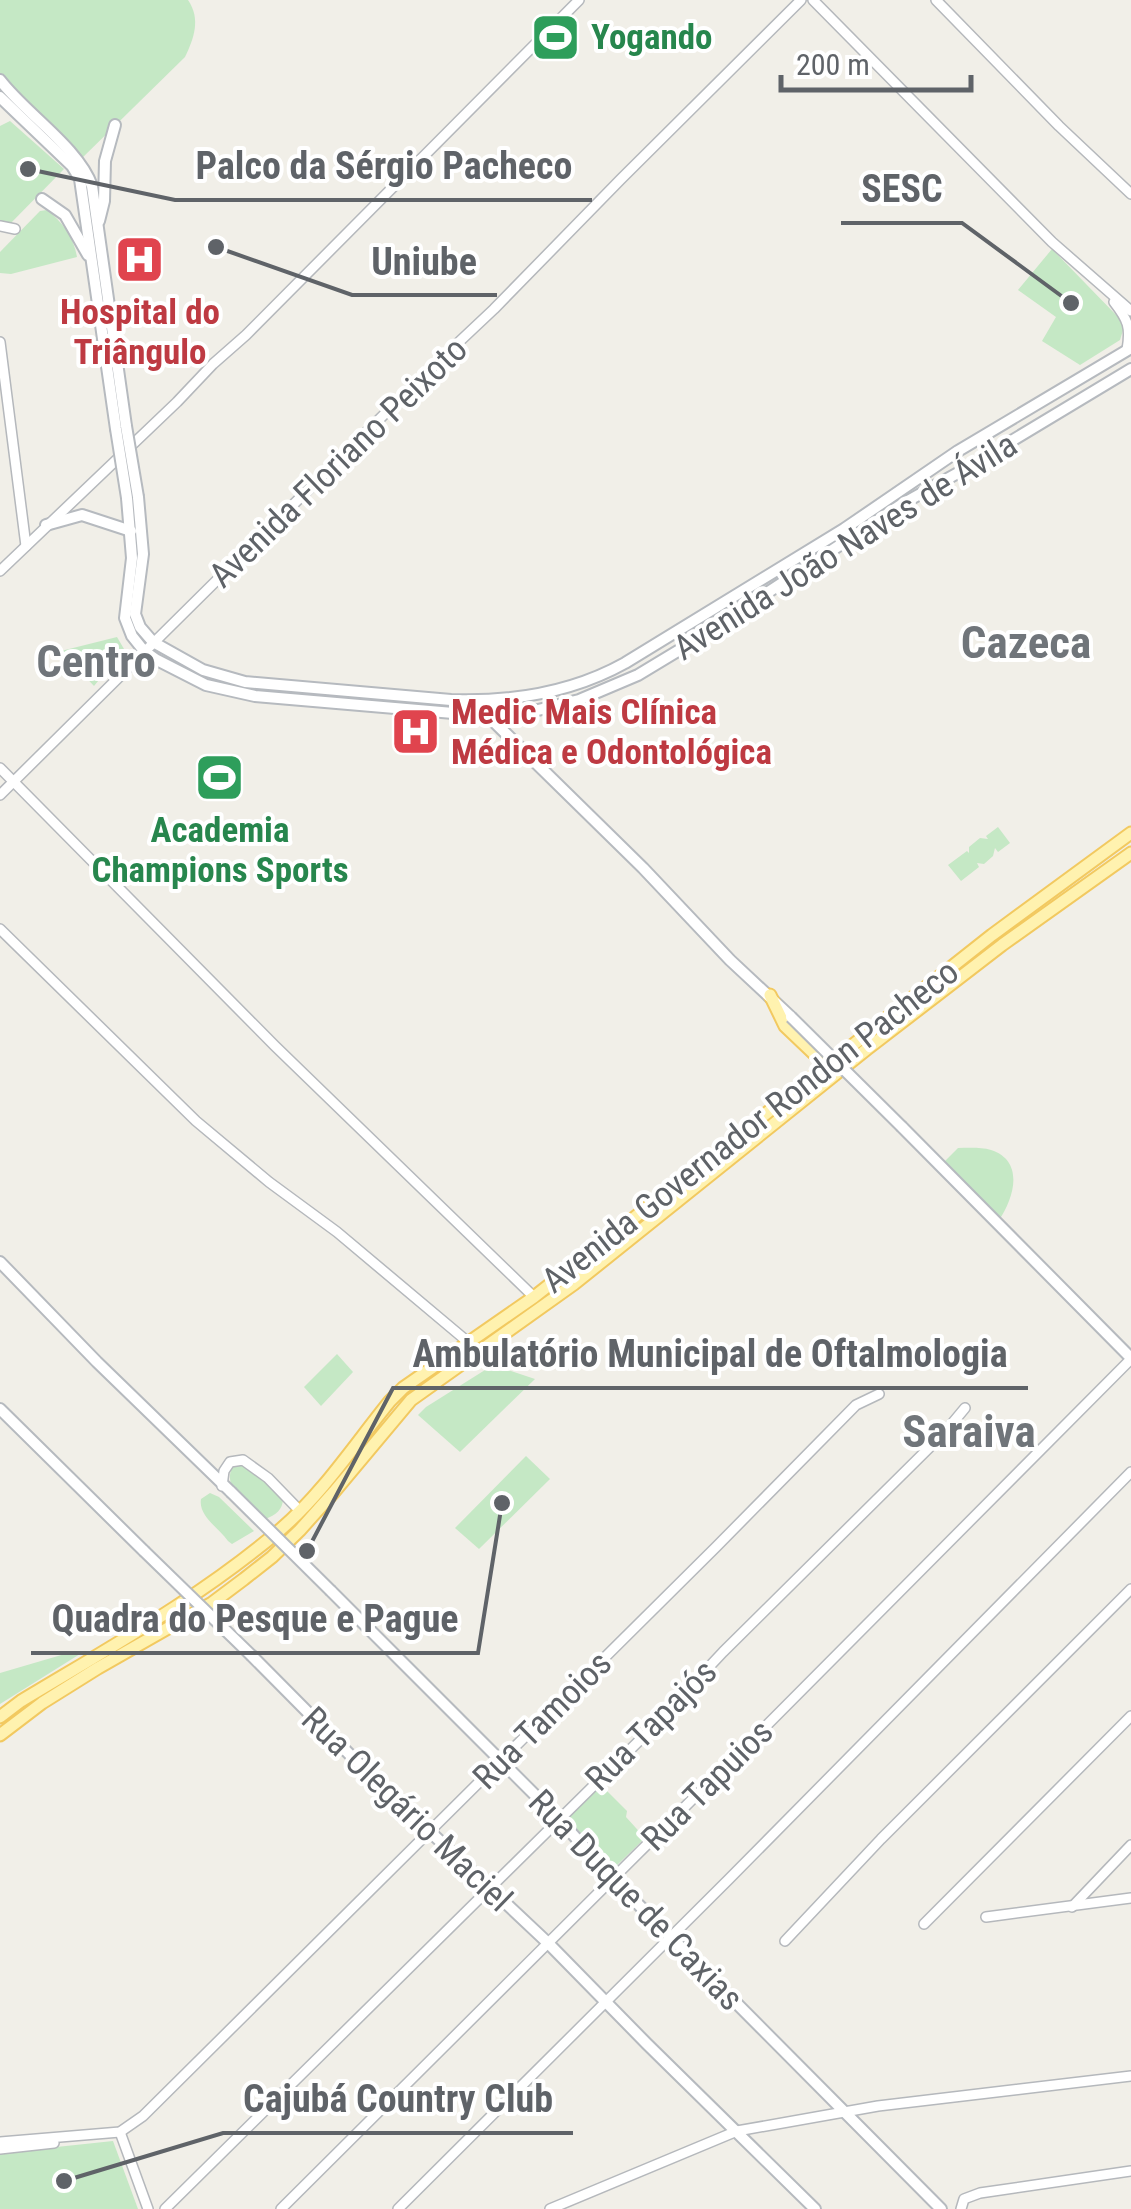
<svg xmlns="http://www.w3.org/2000/svg" width="1131" height="2209" viewBox="0 0 1131 2209" font-family="'Roboto Condensed',sans-serif">
  <style>
    .green { fill: #c5e8c5 }
    .lines { fill: none; stroke-linecap: round; stroke-linejoin: round }
    .tertiary-casing { stroke: #b5b8bc; stroke-width: 12 }
    .secondary-casing { stroke: #b6babf; stroke-width: 14 }
    .primary-casing { stroke: #f2c960; stroke-width: 15 }
    .tertiary { stroke: #fff; stroke-width: 9 }
    .secondary { stroke: #fff; stroke-width: 10 }
    .primary { stroke: #fff2af; stroke-width: 11 }
    .secondary-bridge-casing { stroke: #b6babf; stroke-width: 14; stroke-linecap: butt }
    .secondary-bridge { stroke: #fff; stroke-width: 10 }
    .labels { text-anchor: middle; stroke-width: 8; stroke-linejoin: round; paint-order: stroke }
    .leisure-label { font-size: 35px; font-weight: bold; fill: #27864d; stroke: #fff; text-anchor: start }
    .health-label { font-size: 35px; font-weight: bold; fill: #be3a42; stroke: #fff }
    .street-label { font-size: 35px; fill: #5f6368; stroke: #fff }
    .district-label { font-size: 45px; font-weight: bold; fill: #70757a; stroke: #fff }
    .leader { fill: none; stroke: #5f6368; stroke-width: 4 }
    .callout-dot { fill: #5f6368; stroke: #fff; stroke-width: 4 }
    .callout-label { font-size: 38px; text-anchor: middle; font-weight: bold; fill: #5f6368; stroke: #fff; stroke-width: 8; stroke-linejoin: round; paint-order: stroke }
  </style>
  <rect width="100%" height="100%" fill="#f1efe8"/>
  <g class="green">
    <path d="M0,0H188C201,19 194,38 185,57L79,161L0,79Z"/>
    <path d="M10,121L64,169L7,227L0,224V126Z"/>
    <path d="M47,210C62,221 74,238 77,257L11,274L0,273V252L40,211Z"/>
    <path d="M1052,249L1121,320L1124,327L1120,340L1080,365L1042,341L1056,317L1018,290Z"/>
    <path d="M117,637L124,649L94,686L61,651Z"/>
    <path d="M998,827L1010,843L998,852L995,848L993,856L984,864L977,863L979,867L961,881L948,865L967,851L969,853V847L980,838L988,839L986,836Z"/>
    <path d="M958,1148C968,1148 981,1147 991,1150C1025,1161 1014,1198 999,1220L943,1163Z"/>
    <path d="M337,1354L353,1372L321,1406L304,1387Z"/>
    <path d="M493,1365L535,1379L460,1452L418,1415L426,1407Z"/>
    <path d="M526,1456L550,1479L479,1549L455,1528Z"/>
    <path d="M242,1462L254,1469L283,1498C283,1510 276,1515 265,1519C249,1504 219,1488 234,1464Z"/>
    <path d="M210,1493L219,1497L254,1531L232,1544L228,1541C219,1528 198,1516 201,1499Z"/>
    <path d="M75,1651L80,1654L0,1704V1673Z"/>
    <path d="M600,1784L627,1811L626,1817L645,1838L615,1867L566,1818Z"/>
    <path d="M113,2141L138,2209H0V2153Z"/>
  </g>
  <g class="lines">
    <defs>
      <g id="tertiary">
        <path d="M813,0L1052,242L1131,311"/>
        <path d="M936,0L1059,126L1131,194"/>
        <path d="M0,226L15,229"/>
        <path d="M1114,302C1128,320 1131,327 1127,350"/>
        <path d="M0,342L26,546"/>
        <path d="M0,571L177,402L213,364L246,335L579,0"/>
        <path d="M0,768L275,1046L534,1297"/>
        <path d="M0,795L426,373L494,309L621,179L801,0"/>
        <path d="M0,929L196,1121L269,1182L337,1232L468,1342"/>
        <path d="M222,1486L224,1471L230,1462L243,1460L268,1478L300,1511"/>
        <path d="M1072,1907L1131,1845"/>
        <path d="M986,1917L1131,1898"/>
        <path d="M924,1924L1131,1716"/>
        <path d="M785,1941L881,1839L1131,1589"/>
        <path d="M120,2132L148,2209"/>
        <path d="M0,2142L120,2132L143,2116L716,1547L856,1405L879,1394"/>
        <path d="M0,2149L54,2143"/>
        <path d="M165,2209L648,1732L723,1652L945,1432L965,1408"/>
        <path d="M281,2209L767,1725L1131,1359"/>
        <path d="M398,2209L729,1879L1131,1472"/>
        <path d="M550,2209L737,2131L878,2106L1131,2076"/>
        <path d="M961,2209L964,2199L980,2193L1131,2171"/>
      </g>
      <g id="secondary">
        <path d="M0,80C26,114 78,147 92,186L126,426"/>
        <path d="M0,97L72,166L80,179L116,429"/>
        <path d="M42,199L65,215L88,255"/>
        <path d="M99,221L104,201L105,161L115,125"/>
        <path d="M138,497L143,554L135,614L140,627L153,642L203,670L245,682L451,700C511,702 573,692 625,663L844,529L958,451L1131,348"/>
        <path d="M127,498L132,558L125,618L132,636L144,651L157,660L206,685L255,696L488,716L538,710L579,700L638,675L686,646L904,503L965,469L1131,369"/>
        <path d="M46,525L82,515L131,531"/>
        <path d="M488,716L643,868L730,960L791,1017"/>
        <path d="M902,1127L1131,1358"/>
        <path d="M0,1262L97,1362L231,1492"/>
        <path d="M0,1409L144,1551"/>
        <path d="M331,1591L558,1818L613,1879L941,2209"/>
        <path d="M252,1656L371,1776L548,1943L647,2044L815,2209"/>
      </g>
      <g id="primary">
        <path d="M770,995L785,1026L826,1065"/>
        <path d="M0,1717L21,1701C109,1648 203,1596 281,1529C323,1493 355,1444 390,1401L403,1388L534,1297L992,935L1131,833"/>
        <path d="M0,1735L42,1703L98,1668L212,1603L244,1579L272,1557L300,1530L334,1492L411,1400L574,1284L867,1049L1002,945L1131,853"/>
      </g>
    </defs>
    <use href="#tertiary" class="tertiary-casing"/>
    <use href="#secondary" class="secondary-casing"/>
    <use href="#primary" class="primary-casing"/>
    <use href="#tertiary" class="tertiary"/>
    <use href="#secondary" class="secondary"/>
    <use href="#primary" class="primary"/>
    <defs>
      <g id="secondary-bridge">
        <path d="M126,426L138,497"/>
        <path d="M116,429L127,498"/>
        <path d="M791,1017L902,1127"/>
        <path d="M231,1492L331,1591"/>
        <path d="M144,1551L252,1656"/>
      </g>
    </defs>
    <use href="#secondary-bridge" class="secondary-bridge-casing"/>
    <use href="#secondary-bridge" class="secondary-bridge"/>
  </g>
  <defs>
    <symbol id="stadium-square" viewBox="-11 -11 22 22"><rect x="-9" y="-9" width="18" height="18" rx="4" fill="#2e9e5b" stroke="#fff"/><path d="M0-5a6.5 5 0 1 0 0 10a6.5 5 0 1 0 0-10ZM-3.5-1.8h7v3.6h-7Z" fill="#fff"/></symbol>
    <symbol id="hospital-square" viewBox="-11 -11 22 22"><rect x="-9" y="-9" width="18" height="18" rx="4" fill="#e0444e" stroke="#fff"/><path d="M-5-5h3v3.5h4V-5h3V5h-3V1.5h-4V5h-3Z" fill="#fff"/></symbol>
  </defs>
  <g fill-rule="evenodd">
    <use href="#stadium-square" x="528" y="10" width="55" height="55"/>
    <use href="#hospital-square" x="112" y="232" width="55" height="55"/>
    <use href="#hospital-square" x="388" y="704" width="55" height="55"/>
    <use href="#stadium-square" x="192" y="750" width="55" height="55"/>
  </g>
  <g class="labels">
    <g class="leisure-label">
      <text x="591" y="49">Yogando</text>
      <text x="220" y="842" text-anchor="middle">Academia<tspan x="220" dy="40">Champions Sports</tspan></text>
    </g>
    <g class="health-label">
      <text x="140" y="324">Hospital do<tspan x="140" dy="40">Triângulo</tspan></text>
      <text x="451" y="724" text-anchor="start">Medic Mais Clínica<tspan x="451" dy="40">Médica e Odontológica</tspan></text>
    </g>
    <g class="street-label">
      <text transform="translate(338 462) rotate(-44)" y="12">Avenida Floriano Peixoto</text>
      <text transform="translate(845 546) rotate(-32)" y="12">Avenida João Naves de Ávila</text>
      <text transform="translate(750 1126) rotate(-38)" y="12">Avenida Governador Rondon Pacheco</text>
      <text transform="translate(542 1720) rotate(-45)" y="12">Rua Tamoios</text>
      <text transform="translate(651 1725) rotate(-45)" y="12">Rua Tapajós</text>
      <text transform="translate(707 1785) rotate(-45)" y="12">Rua Tapuios</text>
      <text transform="translate(407 1809) rotate(44)" y="12">Rua Olegário Maciel</text>
      <text transform="translate(636 1900) rotate(46)" y="12">Rua Duque de Caxias</text>
    </g>
    <g class="district-label">
      <text x="1026" y="658">Cazeca</text>
      <text x="96" y="677">Centro</text>
      <text x="969" y="1447">Saraiva</text>
    </g>
  </g>
  <path class="leader" d="M28 169L175 200H592M1071 303L962 223H841M216 247L352 295H497M307 1551L393 1388H1028M502 1503L478 1653H31M64 2181L223 2133H573"/>
  <g class="callout-dot">
    <circle cx="28" cy="169" r="10"/>
    <circle cx="1071" cy="303" r="10"/>
    <circle cx="216" cy="247" r="10"/>
    <circle cx="307" cy="1551" r="10"/>
    <circle cx="502" cy="1503" r="10"/>
    <circle cx="64" cy="2181" r="10"/>
  </g>
  <g class="callout-label">
    <text x="384" y="179">Palco da Sérgio Pacheco</text>
    <text x="902" y="202">SESC</text>
    <text x="424" y="275">Uniube</text>
    <text x="710" y="1367">Ambulatório Municipal de Oftalmologia</text>
    <text x="255" y="1632">Quadra do Pesque e Pague</text>
    <text x="398" y="2112">Cajubá Country Club</text>
  </g>
  <path d="M781 75v15h190v-15" fill="none" stroke="#5f6368" stroke-width="5"/>
  <text x="796" y="75" font-size="30" fill="#5f6368" stroke="#ffffff" stroke-width="8" paint-order="stroke">200 m</text>
</svg>
